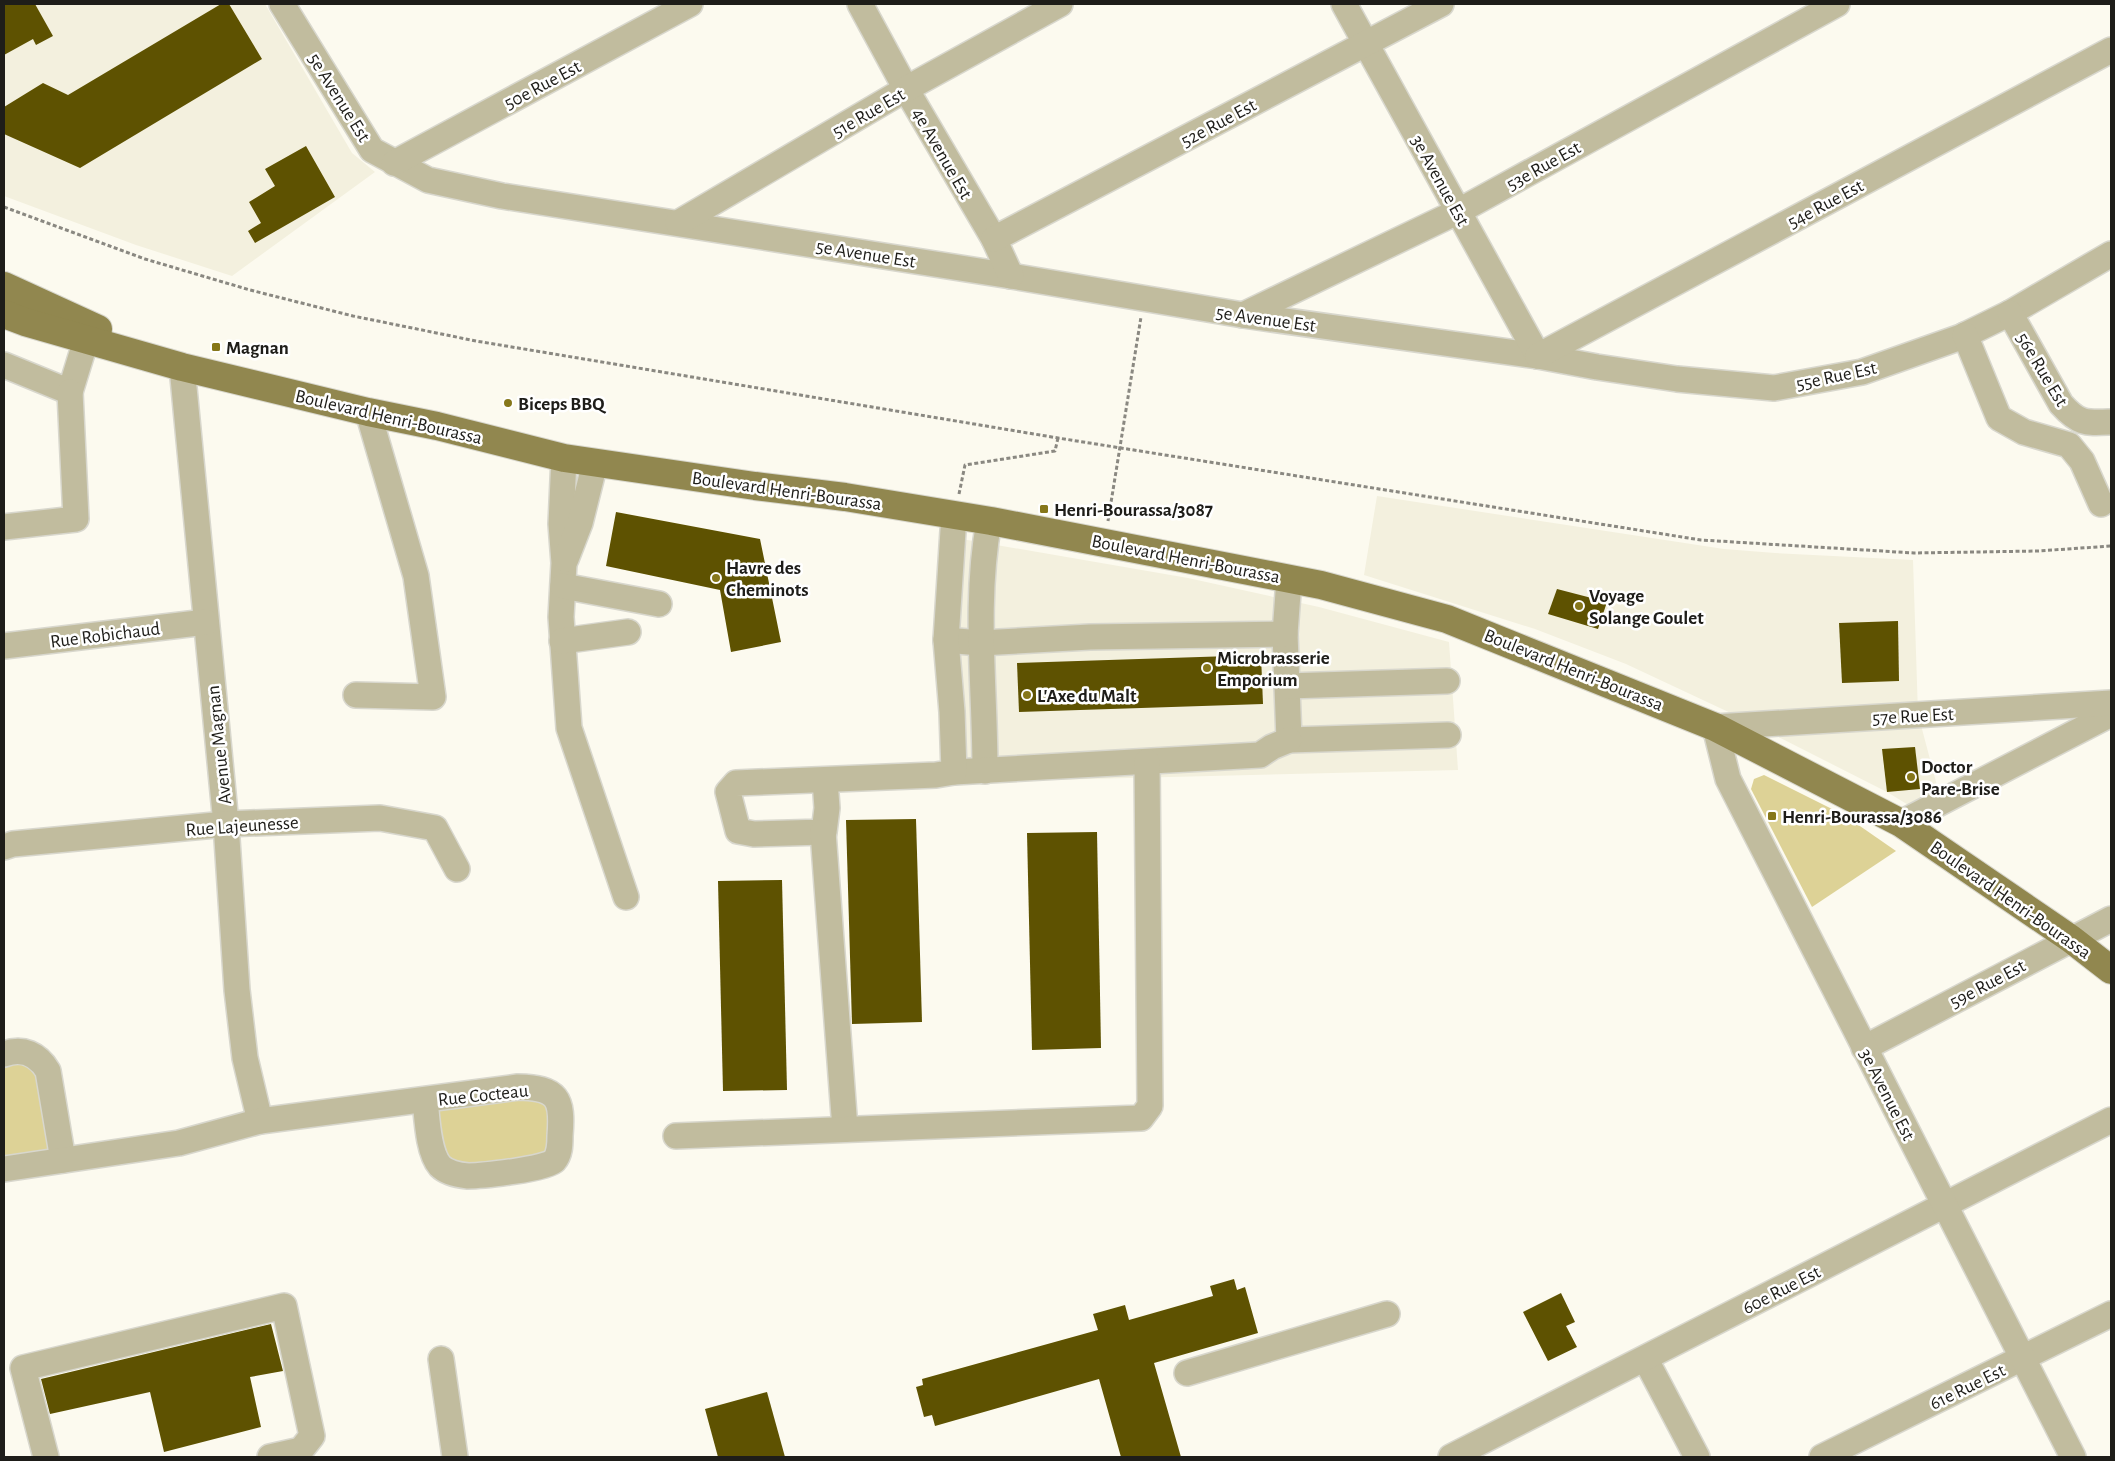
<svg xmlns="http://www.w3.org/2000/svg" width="2115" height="1461" viewBox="0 0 2115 1461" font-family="'Alegreya Sans',sans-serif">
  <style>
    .built { fill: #f3f0de }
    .green { fill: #ddd296 }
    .building { fill: #5e5201 }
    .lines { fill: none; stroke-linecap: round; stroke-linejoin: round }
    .minor-casing { stroke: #d8d7cd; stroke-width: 28 }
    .major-casing { stroke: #d8d7cd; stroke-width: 30 }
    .path { stroke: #8a8881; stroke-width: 3; stroke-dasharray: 4 2.5; stroke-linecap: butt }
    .minor { stroke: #c1bc9e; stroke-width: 25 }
    .major { stroke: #91874f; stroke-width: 28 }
    .poi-dot { fill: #86771a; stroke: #fff; stroke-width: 2 }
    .labels { text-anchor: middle; stroke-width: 5; stroke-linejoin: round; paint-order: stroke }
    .street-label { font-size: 19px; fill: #1e1d19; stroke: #fff }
    .poi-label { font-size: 19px; font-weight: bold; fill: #1e1d19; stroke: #fff; text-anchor: start }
  </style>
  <rect width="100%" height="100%" fill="#fcfaef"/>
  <g class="built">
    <path d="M4,4H265L352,153L375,172L232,276L136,245L4,196Z"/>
    <path d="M1377,496L1724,549L1775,553L1913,560L1918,714L1939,793L1910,806L1887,792L1737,716L1626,664L1535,629L1364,575Z"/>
    <path d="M950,537L1188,578L1319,607L1449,642L1458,770L959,782Z"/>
  </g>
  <g class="green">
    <path d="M1764,775L1844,815L1896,851L1812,907L1751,789L1754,779Z"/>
    <path d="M4,1054L41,1058L63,1160L4,1169Z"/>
    <path d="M548,1092L559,1153L450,1173L425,1100Z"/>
  </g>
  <g class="building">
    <path d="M4,4H35L53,36L36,45L33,39L4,55Z"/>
    <path d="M221,4H229L262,59L80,168L4,134V107L43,83L68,95Z"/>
    <path d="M306,146L335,197L255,243L248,231L261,223L249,202L275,186L265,169Z"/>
    <path d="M616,512L760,539L781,642L731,652L720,590L606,566Z"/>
    <path d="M1557,589L1607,602L1598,629L1548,614Z"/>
    <path d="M1898,621L1899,681L1842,683L1839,623Z"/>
    <path d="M1261,655L1263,704L1019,712L1017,663Z"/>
    <path d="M1915,747L1920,789L1887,792L1882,749Z"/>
    <path d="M916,819L922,1022L852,1024L846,820Z"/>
    <path d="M1097,832L1101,1048L1032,1050L1027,833Z"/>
    <path d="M782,880L787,1090L723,1091L718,881Z"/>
    <path d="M1234,1279L1237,1290L1245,1287L1258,1333L1154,1363L1181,1457H1121L1099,1379L935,1426L932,1415L924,1417L916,1387L923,1385L922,1379L1098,1330L1093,1314L1125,1305L1129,1320L1213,1296L1210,1286Z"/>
    <path d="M1561,1293L1575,1322L1566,1326L1577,1347L1548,1361L1523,1312Z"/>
    <path d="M271,1324L283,1371L250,1377L261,1427L164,1452L150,1392L50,1414L41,1379Z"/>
    <path d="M767,1392L785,1457H718L705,1409Z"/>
  </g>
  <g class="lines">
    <defs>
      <g id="minor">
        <path d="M282,4L372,150L428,180L502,196L1011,276L1243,315L1538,356L1597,367L1677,379L1774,388L1862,372L1961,337L2010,313L2111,254"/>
        <path d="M860,4L906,89L994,239L1011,276"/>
        <path d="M1344,4L1538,356"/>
        <path d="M394,163L690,4"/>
        <path d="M678,223L906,89L1060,4"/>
        <path d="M994,239L1441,4"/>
        <path d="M2010,313L2061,404C2079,424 2085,423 2111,422"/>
        <path d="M1243,315L1459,211L1837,4"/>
        <path d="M1965,335L1999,418L2024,432L2069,445L2082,461L2101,504"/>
        <path d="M1538,356L2111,50"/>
        <path d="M4,365L70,392L86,340"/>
        <path d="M182,367L226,824L237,990L245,1058L260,1121"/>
        <path d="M564,458L561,524L564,563L561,617L569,728L626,897"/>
        <path d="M4,527L76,519L70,392"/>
        <path d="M566,559L580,523L595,463"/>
        <path d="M563,586L659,604"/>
        <path d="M1285,634L1289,740L1448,735"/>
        <path d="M946,640L980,643L1090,637L1285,634L1289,579"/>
        <path d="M562,641L628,632"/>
        <path d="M4,646L206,622"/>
        <path d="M1287,686L1447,681"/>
        <path d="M356,695L433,697L416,576L368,412"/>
        <path d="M985,771C985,687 974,604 989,521"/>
        <path d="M954,772L1260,755L1272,747L1289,740"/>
        <path d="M825,780L827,808L824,832L754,834L738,831L728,792L736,783L936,775L954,772L952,712L946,640L954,515"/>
        <path d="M1901,823L2111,714"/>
        <path d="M823,832L845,1129"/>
        <path d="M4,847L13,844L226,824L380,818L435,828L457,869"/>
        <path d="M1864,1048L2111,919"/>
        <path d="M4,1054C23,1047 38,1054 48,1071L63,1160"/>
        <path d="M676,1136L1141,1118L1150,1106L1147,762"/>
        <path d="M4,1169L179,1143L260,1121L518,1087C558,1088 563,1098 560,1136C560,1145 560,1154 554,1161C547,1169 481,1176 468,1176C458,1175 447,1173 440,1166C428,1152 427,1118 425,1100"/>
        <path d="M441,1359L455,1457"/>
        <path d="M1646,1360L1697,1457"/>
        <path d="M1187,1373L1387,1314"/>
        <path d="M46,1457L23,1368L284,1306L312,1436L301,1450L270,1457"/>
        <path d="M1451,1457C1672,1346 1890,1231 2111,1120"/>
        <path d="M1822,1457L2111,1314"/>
        <path d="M2073,1457L1728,779L1715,727L2111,703"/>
      </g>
      <g id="major">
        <path d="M4,286L98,329"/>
        <path d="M4,314L25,322L182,367L368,412L437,426L564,458L755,486L845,497L991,521L1321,585L1447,619L1715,727L1901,823L2071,939L2111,970"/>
      </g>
    </defs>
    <use href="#minor" class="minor-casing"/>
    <use href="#major" class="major-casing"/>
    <g class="path">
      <path d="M4,207L145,259L250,290L353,316L476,341L1058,438L1701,540L1914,553L2038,551L2111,546"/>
      <path d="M959,494L965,465L1055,451L1058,438"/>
      <path d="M1108,521L1141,317"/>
    </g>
    <use href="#minor" class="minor"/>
    <use href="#major" class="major"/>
  </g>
  <g class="poi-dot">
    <rect x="211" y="342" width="10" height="10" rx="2.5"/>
    <circle cx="508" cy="403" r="5"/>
    <rect x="1039" y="504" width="10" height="10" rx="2.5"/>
    <circle cx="716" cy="578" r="5"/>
    <circle cx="1579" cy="606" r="5"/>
    <circle cx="1207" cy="668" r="5"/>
    <circle cx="1027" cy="695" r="5"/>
    <circle cx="1911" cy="777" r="5"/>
    <rect x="1767" y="811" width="10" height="10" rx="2.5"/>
  </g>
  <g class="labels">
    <g class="street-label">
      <text transform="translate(542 84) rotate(-28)" y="7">50e Rue Est</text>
      <text transform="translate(340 97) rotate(58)" y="7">5e Avenue Est</text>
      <text transform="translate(868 112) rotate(-30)" y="7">51e Rue Est</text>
      <text transform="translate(1218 122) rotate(-28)" y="7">52e Rue Est</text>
      <text transform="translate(943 153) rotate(60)" y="7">4e Avenue Est</text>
      <text transform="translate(1543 165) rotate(-29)" y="7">53e Rue Est</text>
      <text transform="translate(1441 180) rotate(61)" y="7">3e Avenue Est</text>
      <text transform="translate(1825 203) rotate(-28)" y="7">54e Rue Est</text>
      <text transform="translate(866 253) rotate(9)" y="7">5e Avenue Est</text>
      <text transform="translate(1266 318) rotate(8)" y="7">5e Avenue Est</text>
      <text transform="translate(2043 369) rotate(59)" y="7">56e Rue Est</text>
      <text transform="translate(1836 375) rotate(-12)" y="7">55e Rue Est</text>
      <text transform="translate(389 416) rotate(13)" y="7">Boulevard Henri-Bourassa</text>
      <text transform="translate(787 490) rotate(8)" y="7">Boulevard Henri-Bourassa</text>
      <text transform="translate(1186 558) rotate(11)" y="7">Boulevard Henri-Bourassa</text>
      <text transform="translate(105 634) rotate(-7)" y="7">Rue Robichaud</text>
      <text transform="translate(1574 669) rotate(22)" y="7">Boulevard Henri-Bourassa</text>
      <text transform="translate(1913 715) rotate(-3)" y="7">57e Rue Est</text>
      <text transform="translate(218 745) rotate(-96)" y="7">Avenue Magnan</text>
      <text transform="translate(242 825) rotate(-4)" y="7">Rue Lajeunesse</text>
      <text transform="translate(2011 899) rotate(35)" y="7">Boulevard Henri-Bourassa</text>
      <text transform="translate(1987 983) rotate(-28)" y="7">59e Rue Est</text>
      <text transform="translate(483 1094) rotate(-6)" y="7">Rue Cocteau</text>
      <text transform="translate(1888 1094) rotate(63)" y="7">3e Avenue Est</text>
      <text transform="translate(1781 1289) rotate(-27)" y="7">60e Rue Est</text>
      <text transform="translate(1967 1386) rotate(-26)" y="7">61e Rue Est</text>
    </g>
    <g class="poi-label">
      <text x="226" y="354">Magnan</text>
      <text x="518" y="410">Biceps BBQ</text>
      <text x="1054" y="516">Henri-Bourassa/3087</text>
      <text x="726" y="574">Havre des<tspan x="726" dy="22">Cheminots</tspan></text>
      <text x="1589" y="602">Voyage<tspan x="1589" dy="22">Solange Goulet</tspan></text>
      <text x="1217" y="664">Microbrasserie<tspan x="1217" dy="22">Emporium</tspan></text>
      <text x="1037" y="702">L'Axe du Malt</text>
      <text x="1921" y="773">Doctor<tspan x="1921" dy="22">Pare-Brise</tspan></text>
      <text x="1782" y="823">Henri-Bourassa/3086</text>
    </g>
  </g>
  <rect width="2115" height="1461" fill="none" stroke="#1e1d19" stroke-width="10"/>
</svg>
